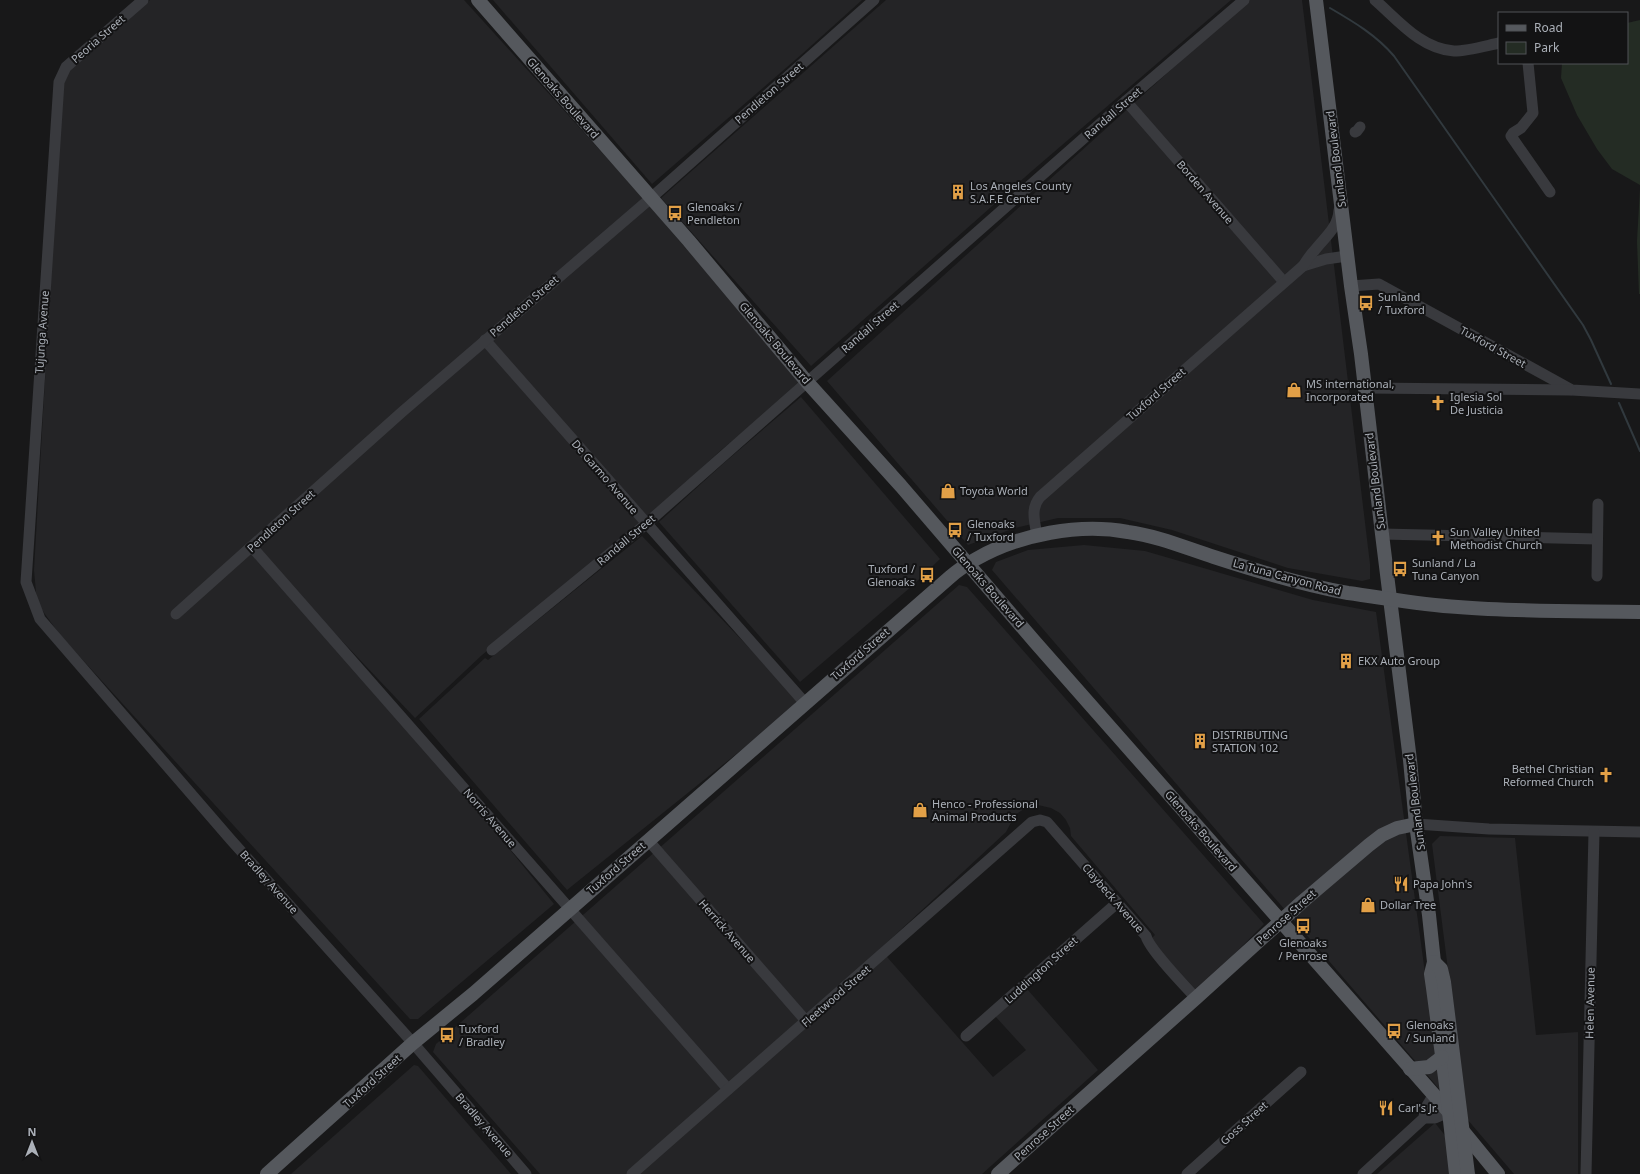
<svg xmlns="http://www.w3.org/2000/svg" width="1640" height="1174" viewBox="0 0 1640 1174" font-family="'Noto Sans',sans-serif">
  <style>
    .built { fill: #242426 }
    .green { fill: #242c24 }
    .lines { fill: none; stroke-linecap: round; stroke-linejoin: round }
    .stream { stroke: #31393e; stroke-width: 2 }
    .minor { stroke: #393a3e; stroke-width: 11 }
    .major { stroke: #55585d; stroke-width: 14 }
    .labels { text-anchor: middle; stroke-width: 4; stroke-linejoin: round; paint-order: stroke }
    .street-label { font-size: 11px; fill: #abb0b8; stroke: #131314 }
    .poi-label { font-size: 11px; fill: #abb0b8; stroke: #131314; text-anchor: start }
  </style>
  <rect width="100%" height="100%" fill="#181819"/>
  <g class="built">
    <path d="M150,0H464L645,200L249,546L412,729L554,904L418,1019H410L60,635L37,603L34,570L62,86L68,70Z"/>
    <path d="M493,0H862L802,54L652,184Z"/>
    <path d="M886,0H1231L1033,170L811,366L661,198Z"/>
    <path d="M1248,0H1302L1370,564V579L1362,581L1288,568L1172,530L1120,518H1058L1015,528L968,545L827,381Z"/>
    <path d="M647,203L802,383L720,451L648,518L488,341Z"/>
    <path d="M485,343L641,523L482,655L415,718L253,547Z"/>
    <path d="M801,397L940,559L912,586L800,682L659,522L725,462Z"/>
    <path d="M642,536L801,702L567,890L419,719L485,658L488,660Z"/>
    <path d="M1084,545L1145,551L1313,600L1376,612L1441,1091L992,570L996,562L1028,550Z"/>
    <path d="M959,585L967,587L1264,924L1202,987L1195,989L1150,940L1155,935L1071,836L1070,828L1066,820L1060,813L1051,808L1038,805L1027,807L1015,815L1006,832L880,949L993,1077L1026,1050L995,1016L1027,989L1098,1070L982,1174H540L433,1052L436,1044Z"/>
    <path d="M1440,836L1515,838L1536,1035L1578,1032V1174H1514L1467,1119L1432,844Z"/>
    <path d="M414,1065L418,1066L511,1174H291Z"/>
    <path d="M1435,1123L1476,1174H1377Z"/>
  </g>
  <g class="green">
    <path d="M1640,20V185L1612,169L1597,149L1577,115L1561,78L1562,63H1627V23Z"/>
    <path d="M1640,189V294H1639L1637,241Z"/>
  </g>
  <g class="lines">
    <g class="stream">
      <path d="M1330,8C1354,22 1376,35 1394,56L1583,325L1591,340L1611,384"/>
      <path d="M1619,403L1640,451"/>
    </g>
    <g class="minor">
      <path d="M143,0L66,67L59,82L26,582L40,619L231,840L413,1043L526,1174"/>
      <path d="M1375,0C1398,20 1421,49 1454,51C1468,51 1485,46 1499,43"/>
      <path d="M1528,63L1533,113L1521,128L1513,133L1511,136L1550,192"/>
      <path d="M1126,101L1284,282"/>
      <path d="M1355,132L1357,131L1360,127"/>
      <path d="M1303,266L1326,259L1347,256"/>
      <path d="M1351,286L1379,284L1572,390L1640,394"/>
      <path d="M485,340L805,703"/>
      <path d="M1365,388L1570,390"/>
      <path d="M1382,534L1597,539"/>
      <path d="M1037,536C1035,522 1030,509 1040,497L1303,266C1307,260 1310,255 1315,250C1325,237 1338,228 1339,210"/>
      <path d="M252,547L728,1089"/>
      <path d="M1597,576L1598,504"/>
      <path d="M176,614L402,412L651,198L874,0"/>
      <path d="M492,650L646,524L1126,101L1244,0"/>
      <path d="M1416,824L1489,829L1640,832"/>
      <path d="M648,840L807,1022"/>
      <path d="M966,1036L1117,903"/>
      <path d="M1424,1118H1435L1449,1112"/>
      <path d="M632,1174L1032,822L1040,820L1047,822L1146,936C1149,949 1185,986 1196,998"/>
      <path d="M1187,1174L1301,1072"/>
      <path d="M1363,1174L1424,1118L1425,1109L1434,1094"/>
      <path d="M1586,1174L1594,832"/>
    </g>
    <g class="major">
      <path d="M478,0L689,241L807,382L901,486L1035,642L1449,1112L1462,1130L1498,1174"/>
      <path d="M1316,0L1351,286L1361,354L1382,534L1410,760L1416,824L1429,915L1434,962L1431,974L1433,988L1446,1085L1456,1174"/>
      <path d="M1434,962L1441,969L1444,982L1468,1174"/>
      <path d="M1410,1069L1429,1067L1442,1057"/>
      <path d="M267,1174L413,1043L473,994L950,577C958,570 967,564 976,559C1020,534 1079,523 1128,532C1158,536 1186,548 1214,557C1257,571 1303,585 1348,593C1385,598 1421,605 1458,607C1518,612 1579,611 1640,612"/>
      <path d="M998,1174L1196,998L1302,902L1369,845L1382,835L1397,828L1416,824"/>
    </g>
  </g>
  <defs>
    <symbol id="building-bare" viewBox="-9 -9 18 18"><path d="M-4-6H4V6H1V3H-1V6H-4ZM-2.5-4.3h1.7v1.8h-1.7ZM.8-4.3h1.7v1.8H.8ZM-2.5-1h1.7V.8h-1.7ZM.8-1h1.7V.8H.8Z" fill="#e2a047" stroke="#131314" stroke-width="2.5" paint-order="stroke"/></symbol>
    <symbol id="bus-bare" viewBox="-9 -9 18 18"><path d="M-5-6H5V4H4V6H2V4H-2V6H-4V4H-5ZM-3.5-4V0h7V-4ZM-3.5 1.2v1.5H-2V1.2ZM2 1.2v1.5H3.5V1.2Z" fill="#e2a047" stroke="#131314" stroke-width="2.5" paint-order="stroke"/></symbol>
    <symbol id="shop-bare" viewBox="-9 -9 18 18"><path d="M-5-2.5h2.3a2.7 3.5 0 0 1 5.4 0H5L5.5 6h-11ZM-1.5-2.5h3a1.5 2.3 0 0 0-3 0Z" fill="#e2a047" stroke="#131314" stroke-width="2.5" paint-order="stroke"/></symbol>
    <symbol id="church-bare" viewBox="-9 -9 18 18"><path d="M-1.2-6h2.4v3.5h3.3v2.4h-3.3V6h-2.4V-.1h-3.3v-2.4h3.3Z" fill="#e2a047" stroke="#131314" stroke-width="2.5" paint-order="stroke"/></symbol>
    <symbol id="restaurant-bare" viewBox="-9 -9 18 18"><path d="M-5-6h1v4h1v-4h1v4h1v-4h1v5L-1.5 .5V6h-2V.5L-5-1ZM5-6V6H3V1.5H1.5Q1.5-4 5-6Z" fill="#e2a047" stroke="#131314" stroke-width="2.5" paint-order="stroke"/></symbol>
  </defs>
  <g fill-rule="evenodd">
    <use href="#building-bare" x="947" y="181" width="22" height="22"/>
    <use href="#bus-bare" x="664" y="202" width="22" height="22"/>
    <use href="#bus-bare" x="1355" y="292" width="22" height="22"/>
    <use href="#shop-bare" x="1283" y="379" width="22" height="22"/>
    <use href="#church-bare" x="1427" y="392" width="22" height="22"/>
    <use href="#shop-bare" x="937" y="480" width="22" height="22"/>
    <use href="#bus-bare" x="944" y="519" width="22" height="22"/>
    <use href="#church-bare" x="1427" y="527" width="22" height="22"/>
    <use href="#bus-bare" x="1389" y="558" width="22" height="22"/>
    <use href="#bus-bare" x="916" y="564" width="22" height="22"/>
    <use href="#building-bare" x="1335" y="650" width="22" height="22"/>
    <use href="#building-bare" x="1189" y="730" width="22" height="22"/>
    <use href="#church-bare" x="1595" y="764" width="22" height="22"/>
    <use href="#shop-bare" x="909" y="799" width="22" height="22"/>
    <use href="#restaurant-bare" x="1390" y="873" width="22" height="22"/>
    <use href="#shop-bare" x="1357" y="894" width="22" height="22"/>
    <use href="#bus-bare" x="1292" y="915" width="22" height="22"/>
    <use href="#bus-bare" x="1383" y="1020" width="22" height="22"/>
    <use href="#bus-bare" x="436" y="1024" width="22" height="22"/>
    <use href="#restaurant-bare" x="1375" y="1097" width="22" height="22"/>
  </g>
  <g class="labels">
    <g class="street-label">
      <text transform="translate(98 39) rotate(-41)" y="4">Peoria Street</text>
      <text transform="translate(769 93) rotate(-41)" y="4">Pendleton Street</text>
      <text transform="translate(563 98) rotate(49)" y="4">Glenoaks Boulevard</text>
      <text transform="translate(1113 113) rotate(-41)" y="4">Randall Street</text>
      <text transform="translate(1336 159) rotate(-97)" y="4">Sunland Boulevard</text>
      <text transform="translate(1205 192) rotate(49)" y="4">Borden Avenue</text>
      <text transform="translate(524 306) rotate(-41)" y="4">Pendleton Street</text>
      <text transform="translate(870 327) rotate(-41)" y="4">Randall Street</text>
      <text transform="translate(42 332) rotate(-86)" y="4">Tujunga Avenue</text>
      <text transform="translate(775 343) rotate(50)" y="4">Glenoaks Boulevard</text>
      <text transform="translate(1493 347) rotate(29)" y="4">Tuxford Street</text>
      <text transform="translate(1156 394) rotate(-41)" y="4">Tuxford Street</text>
      <text transform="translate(605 477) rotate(49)" y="4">De Garmo Avenue</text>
      <text transform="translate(1375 481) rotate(-97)" y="4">Sunland Boulevard</text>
      <text transform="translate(281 521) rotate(-42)" y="4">Pendleton Street</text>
      <text transform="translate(626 540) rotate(-40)" y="4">Randall Street</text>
      <text transform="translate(1287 577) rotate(15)" y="4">La Tuna Canyon Road</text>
      <text transform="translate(988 587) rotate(49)" y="4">Glenoaks Boulevard</text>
      <text transform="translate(860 654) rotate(-41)" y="4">Tuxford Street</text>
      <text transform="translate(1415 802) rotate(-97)" y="4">Sunland Boulevard</text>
      <text transform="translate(490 818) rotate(49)" y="4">Norris Avenue</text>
      <text transform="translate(1201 831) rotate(49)" y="4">Glenoaks Boulevard</text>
      <text transform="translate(616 868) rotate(-41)" y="4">Tuxford Street</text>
      <text transform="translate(269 882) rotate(48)" y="4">Bradley Avenue</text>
      <text transform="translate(1113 898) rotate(49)" y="4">Claybeck Avenue</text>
      <text transform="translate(1286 917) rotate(-42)" y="4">Penrose Street</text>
      <text transform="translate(727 931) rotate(49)" y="4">Herrick Avenue</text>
      <text transform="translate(1041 970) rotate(-42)" y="4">Luddington Street</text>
      <text transform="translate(836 996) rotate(-41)" y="4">Fleetwood Street</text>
      <text transform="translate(1590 1003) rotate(-89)" y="4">Helen Avenue</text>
      <text transform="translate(372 1081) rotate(-42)" y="4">Tuxford Street</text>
      <text transform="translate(1244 1123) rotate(-42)" y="4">Goss Street</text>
      <text transform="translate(484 1125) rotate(49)" y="4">Bradley Avenue</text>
      <text transform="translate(1044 1133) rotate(-42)" y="4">Penrose Street</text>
    </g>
    <g class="poi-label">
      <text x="970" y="190">Los Angeles County<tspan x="970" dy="13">S.A.F.E Center</tspan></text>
      <text x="687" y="211">Glenoaks /<tspan x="687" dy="13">Pendleton</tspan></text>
      <text x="1378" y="301">Sunland<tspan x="1378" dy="13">/ Tuxford</tspan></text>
      <text x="1306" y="388">MS international,<tspan x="1306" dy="13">Incorporated</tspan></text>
      <text x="1450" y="401">Iglesia Sol<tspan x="1450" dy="13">De Justicia</tspan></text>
      <text x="960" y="495">Toyota World</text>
      <text x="967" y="528">Glenoaks<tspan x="967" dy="13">/ Tuxford</tspan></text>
      <text x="1450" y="536">Sun Valley United<tspan x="1450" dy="13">Methodist Church</tspan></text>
      <text x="1412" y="567">Sunland / La<tspan x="1412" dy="13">Tuna Canyon</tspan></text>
      <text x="915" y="573" text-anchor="end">Tuxford /<tspan x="915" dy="13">Glenoaks</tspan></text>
      <text x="1358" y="665">EKX Auto Group</text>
      <text x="1212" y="739">DISTRIBUTING<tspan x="1212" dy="13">STATION 102</tspan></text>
      <text x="1594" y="773" text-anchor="end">Bethel Christian<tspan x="1594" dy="13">Reformed Church</tspan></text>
      <text x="932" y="808">Henco - Professional<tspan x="932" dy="13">Animal Products</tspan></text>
      <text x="1413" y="888">Papa John's</text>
      <text x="1380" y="909">Dollar Tree</text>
      <text x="1303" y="947" text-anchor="middle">Glenoaks<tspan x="1303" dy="13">/ Penrose</tspan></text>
      <text x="1406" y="1029">Glenoaks<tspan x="1406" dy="13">/ Sunland</tspan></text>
      <text x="459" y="1033">Tuxford<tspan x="459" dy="13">/ Bradley</tspan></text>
      <text x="1398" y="1112">Carl's Jr.</text>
    </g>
  </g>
  <rect x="1498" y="12" width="130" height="52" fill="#131314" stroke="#505256"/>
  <rect x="1506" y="25" width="20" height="6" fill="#55585d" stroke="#505256"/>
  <text x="1534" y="32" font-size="12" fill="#abb0b8">Road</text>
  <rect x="1506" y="42" width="20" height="12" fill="#242c24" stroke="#505256"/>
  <text x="1534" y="52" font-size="12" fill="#abb0b8">Park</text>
  <g transform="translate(32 1142)" stroke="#131314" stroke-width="3" paint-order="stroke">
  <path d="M0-3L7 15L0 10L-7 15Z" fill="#abb0b8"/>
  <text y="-6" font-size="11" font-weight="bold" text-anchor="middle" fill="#abb0b8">N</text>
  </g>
</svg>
